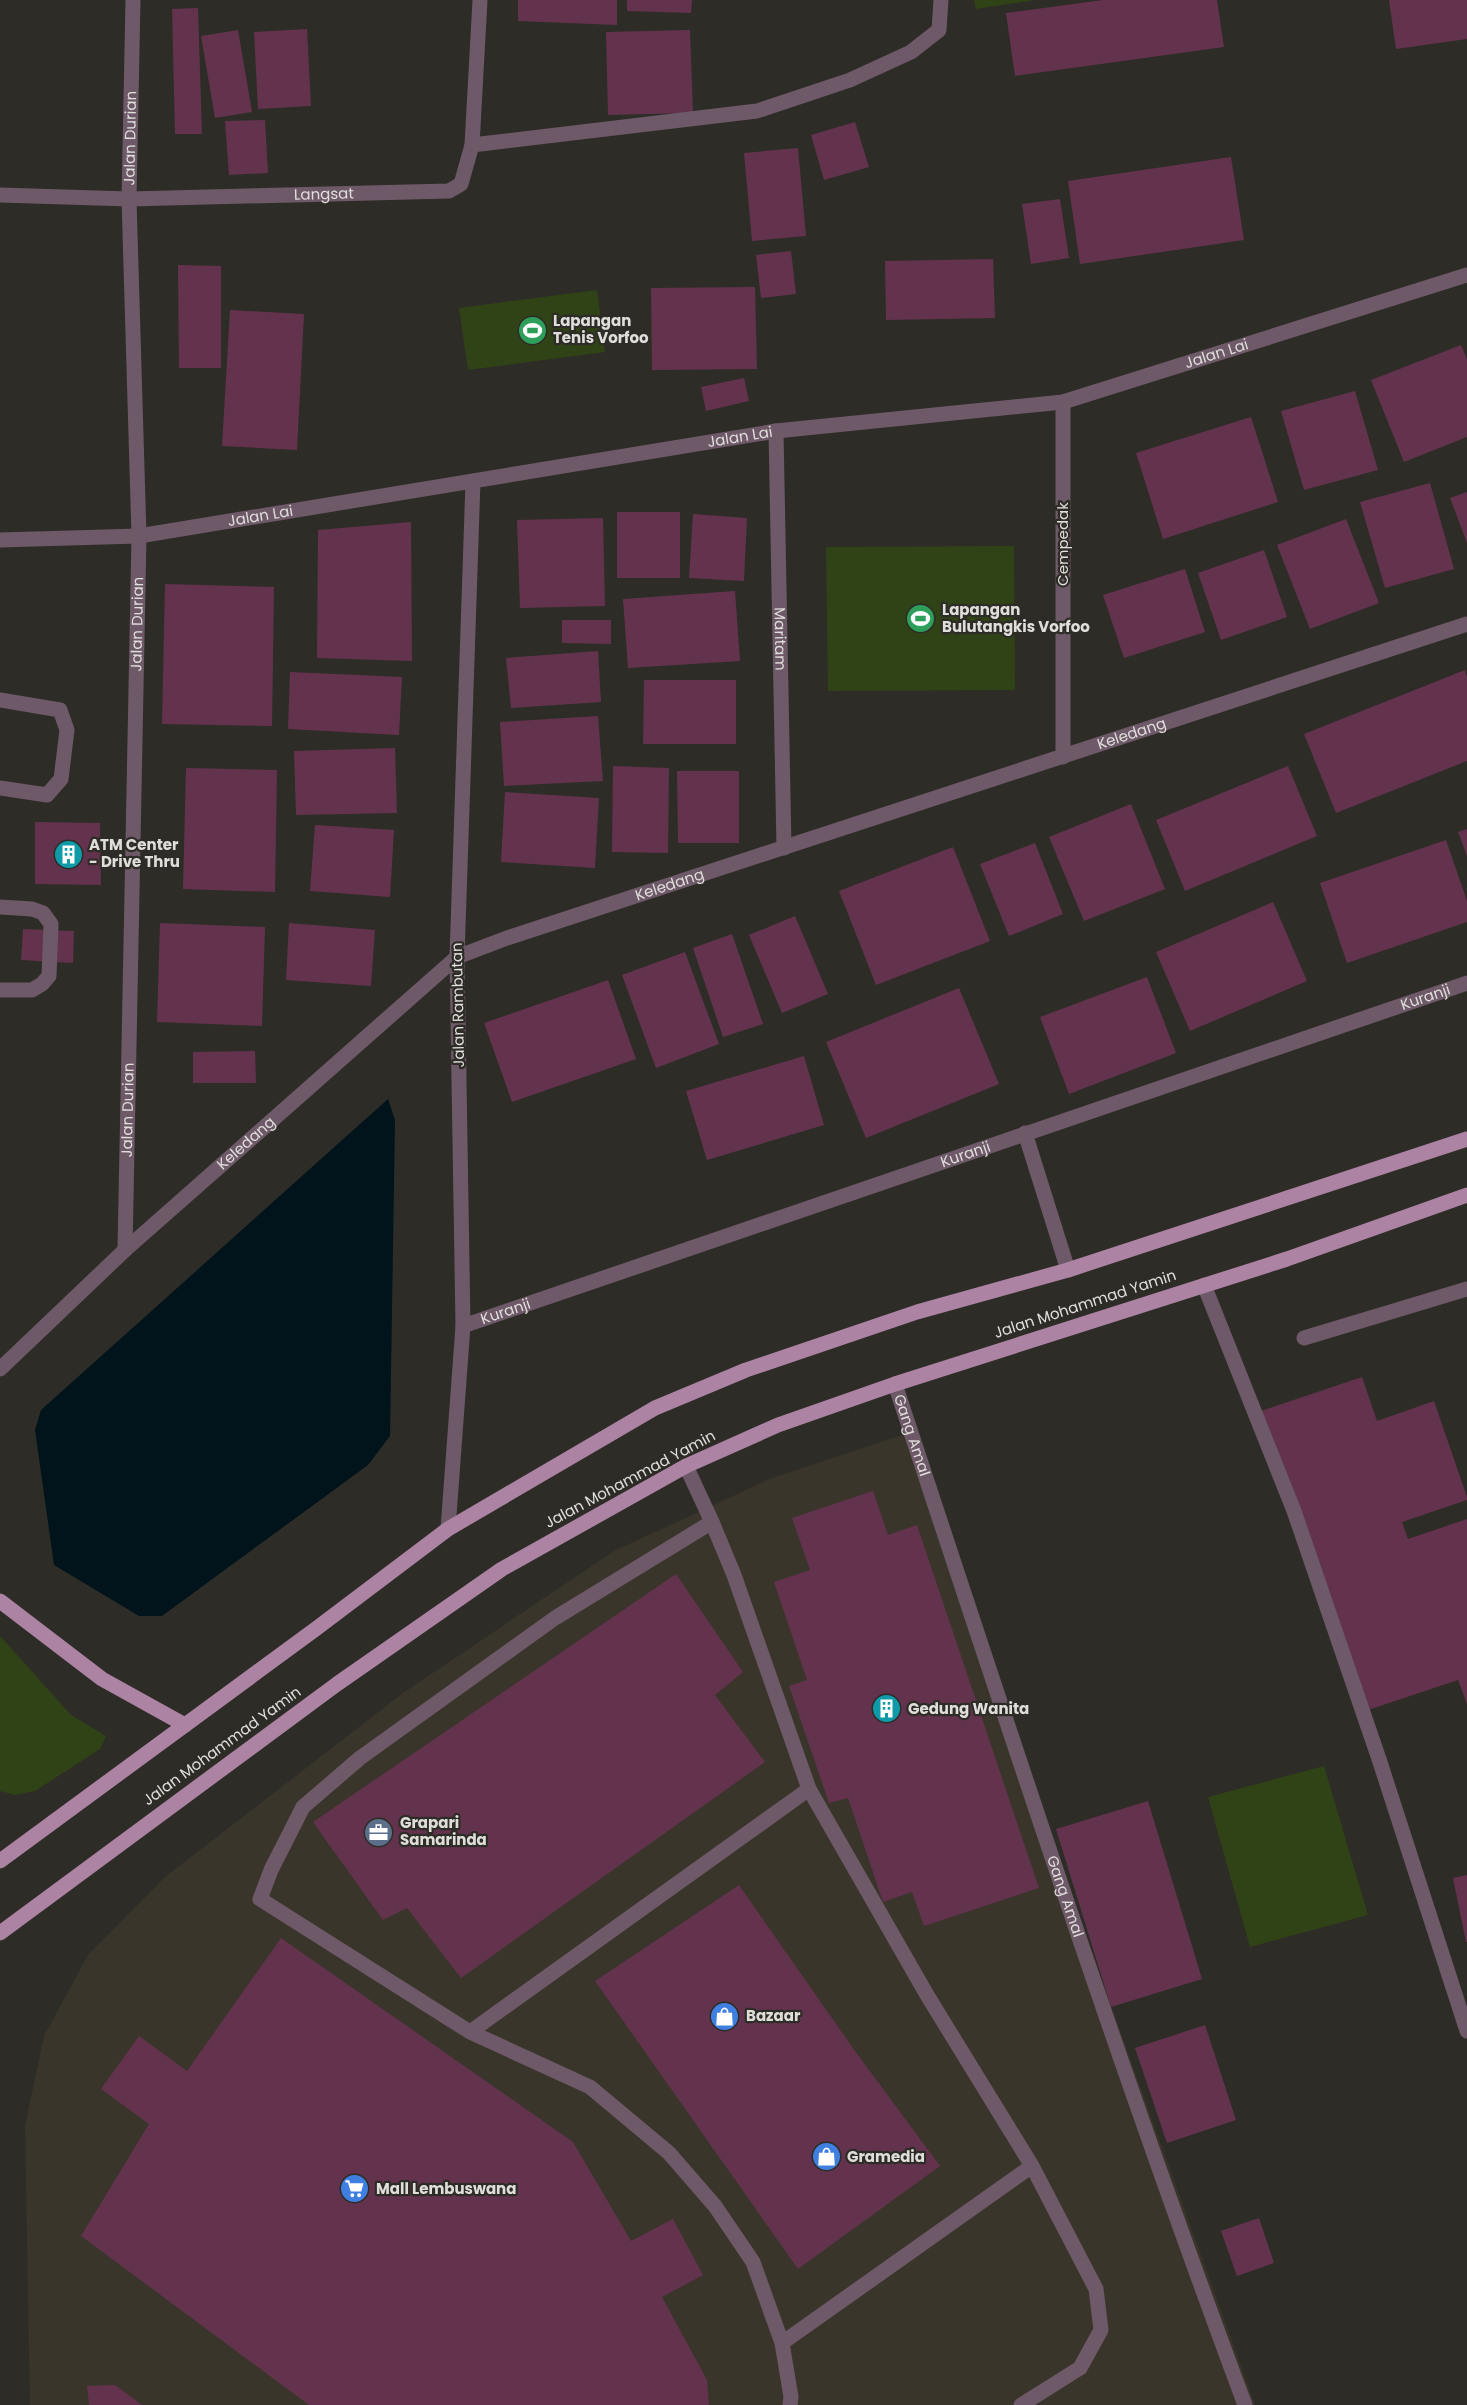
<svg xmlns="http://www.w3.org/2000/svg" width="1467" height="2405" viewBox="0 0 1467 2405" font-family="Poppins,sans-serif">
  <style>
    .built { fill: #39352b }
    .green { fill: #304316 }
    .water { fill: #01141b }
    .building { fill: #63334d }
    .lines { fill: none; stroke-linecap: round; stroke-linejoin: round }
    .lane { stroke: #6d5967; stroke-width: 15 }
    .street { stroke: #6d5967; stroke-width: 15 }
    .primary { stroke: #ac83a2; stroke-width: 15 }
    .labels { text-anchor: middle; stroke-width: 4.5; stroke-linejoin: round; paint-order: stroke }
    .street-label { font-size: 15px; fill: #e0dedb; stroke: #2e2c27 }
    .poi-label { font-size: 15px; font-weight: bold; fill: #e0dedb; stroke: #2e2c27; text-anchor: start }
  </style>
  <rect width="100%" height="100%" fill="#2e2c27"/>
  <path class="built" d="M905,1434L1255,2405H30L25,2126L44,2036L88,1955L165,1877L403,1693L614,1551L772,1478Z"/>
  <g class="green">
    <path d="M974,0H1035L976,9Z"/>
    <path d="M597,290L605,352L468,370L459,308Z"/>
    <path d="M1014,546L1015,690L828,691L826,547Z"/>
    <path d="M0,1636L71,1715L106,1736L100,1749L35,1791L15,1795L0,1791Z"/>
    <path d="M1324,1766L1368,1915L1250,1947L1208,1797Z"/>
  </g>
  <path class="water" d="M388,1099L395,1120L390,1436L368,1465L162,1616H139L54,1565L35,1430L41,1410Z"/>
  <g class="building">
    <path d="M518,0H617V25L518,21Z"/>
    <path d="M627,0H692L691,13L627,11Z"/>
    <path d="M1103,0H1217L1224,47L1015,76L1006,13Z"/>
    <path d="M1389,0H1467V39L1396,49Z"/>
    <path d="M198,8L202,134H175L172,9Z"/>
    <path d="M307,29L311,106L258,109L254,32Z"/>
    <path d="M238,30L252,112L215,118L201,36Z"/>
    <path d="M690,30L693,113L608,115L606,32Z"/>
    <path d="M265,120L268,173L229,175L225,121Z"/>
    <path d="M855,122L869,167L824,180L811,135Z"/>
    <path d="M798,148L806,236L752,241L744,153Z"/>
    <path d="M1231,157L1244,240L1080,264L1068,181Z"/>
    <path d="M1060,199L1069,258L1031,264L1022,204Z"/>
    <path d="M791,251L796,294L761,298L756,255Z"/>
    <path d="M993,259L995,318L886,320L885,261Z"/>
    <path d="M178,265L221,266V368H179Z"/>
    <path d="M755,287L757,369L652,370L651,288Z"/>
    <path d="M230,310L304,314L297,450L222,446Z"/>
    <path d="M1461,345L1467,359V437L1404,462L1371,380Z"/>
    <path d="M744,378L749,401L706,411L701,387Z"/>
    <path d="M1355,391L1378,470L1304,490L1281,411Z"/>
    <path d="M1251,417L1278,502L1163,539L1136,453Z"/>
    <path d="M1430,483L1454,569L1385,588L1360,502Z"/>
    <path d="M1467,492V543L1450,498Z"/>
    <rect x="617" y="512" width="63" height="66"/>
    <path d="M693,514L747,518L744,581L689,578Z"/>
    <path d="M603,518L605,606L520,608L517,520Z"/>
    <path d="M1346,519L1379,603L1310,629L1277,545Z"/>
    <path d="M411,522L412,661L317,658L318,530Z"/>
    <path d="M1264,550L1287,617L1221,640L1198,573Z"/>
    <path d="M1185,569L1205,632L1124,658L1103,595Z"/>
    <path d="M165,584L274,587L272,726L162,724Z"/>
    <path d="M735,591L740,661L628,668L623,599Z"/>
    <path d="M562,620H611V644L562,643Z"/>
    <path d="M598,651L601,702L511,708L506,658Z"/>
    <path d="M1465,670L1467,677V761L1336,813L1304,734Z"/>
    <path d="M290,672L402,677L399,735L288,729Z"/>
    <path d="M644,680H736V744H643Z"/>
    <path d="M598,716L603,781L504,786L500,722Z"/>
    <path d="M395,748L397,813L296,815L294,751Z"/>
    <path d="M613,766L669,768L668,853L612,852Z"/>
    <path d="M1288,766L1317,836L1185,891L1156,820Z"/>
    <path d="M186,768L277,770L275,892L183,889Z"/>
    <path d="M677,771H739V843H678Z"/>
    <path d="M505,792L599,798L595,868L501,862Z"/>
    <path d="M1131,804L1165,889L1084,921L1049,837Z"/>
    <path d="M35,822L100,823L101,885L35,884Z"/>
    <path d="M315,825L394,830L390,897L310,891Z"/>
    <path d="M1467,829V856L1458,832Z"/>
    <path d="M1446,840L1467,901V922L1347,963L1320,883Z"/>
    <path d="M1035,843L1063,914L1009,936L980,864Z"/>
    <path d="M953,847L990,941L876,985L839,891Z"/>
    <path d="M1273,902L1307,981L1190,1031L1156,952Z"/>
    <path d="M795,916L828,994L782,1013L749,935Z"/>
    <path d="M160,923L265,927L262,1026L157,1022Z"/>
    <path d="M289,923L375,930L371,986L286,980Z"/>
    <path d="M23,929L74,931L73,963L21,960Z"/>
    <path d="M732,934L763,1024L723,1037L693,948Z"/>
    <path d="M685,952L719,1044L656,1068L622,975Z"/>
    <path d="M1147,977L1176,1053L1069,1094L1040,1017Z"/>
    <path d="M608,980L636,1059L512,1102L484,1023Z"/>
    <path d="M959,988L999,1084L866,1138L826,1042Z"/>
    <path d="M255,1051L256,1083H193V1052Z"/>
    <path d="M804,1056L824,1125L707,1160L686,1091Z"/>
    <path d="M1362,1377L1377,1421L1434,1401L1467,1497V1500L1402,1522L1408,1539L1467,1519V1704L1458,1680L1365,1711L1261,1411Z"/>
    <path d="M873,1491L888,1535L917,1525L1039,1888L924,1926L912,1892L883,1902L848,1798L829,1803L789,1686L807,1680L774,1582L810,1570L792,1518Z"/>
    <path d="M676,1574L743,1672L715,1695L765,1762L461,1978L407,1908L383,1920L313,1822Z"/>
    <path d="M1148,1801L1202,1979L1111,2007L1056,1829Z"/>
    <path d="M1467,1875V1942H1466L1453,1878Z"/>
    <path d="M739,1885L855,2051L940,2166L798,2269L595,1981Z"/>
    <path d="M281,1938L573,2142L631,2241L673,2219L703,2275L662,2297L707,2380L709,2405H309L81,2236L149,2124L101,2089L139,2036L187,2071Z"/>
    <path d="M1205,2025L1236,2120L1167,2143L1135,2048Z"/>
    <path d="M1259,2218L1274,2263L1237,2276L1221,2231Z"/>
    <path d="M115,2385L142,2405H89L87,2386Z"/>
  </g>
  <g class="lines">
    <g class="lane">
      <path d="M0,700L60,710L67,730L61,779L47,795L0,788"/>
      <path d="M0,907L32,909L43,913L51,924L49,976L42,984L32,990H0"/>
      <path d="M1204,1285L1294,1511L1379,1759L1467,2031"/>
      <path d="M1304,1338L1467,1289"/>
      <path d="M686,1466L712,1522L555,1618L360,1758L303,1807L271,1870L260,1899L470,2032L590,2087L669,2153L715,2206L753,2262L782,2343L791,2397L790,2405"/>
      <path d="M712,1522L734,1575L809,1789L927,1995L1032,2166L1096,2289L1101,2330L1080,2368L1021,2405"/>
      <path d="M470,2032L809,1789"/>
      <path d="M782,2343L1032,2166"/>
    </g>
    <g class="street">
      <path d="M472,145L757,111L850,80L911,52L939,30L941,0"/>
      <path id="s1" d="M0,195L129,199L449,191L461,184L472,145L480,0"/>
      <path id="s2" d="M776,431L784,848"/>
      <path id="s3" d="M0,540L139,536L776,431L1063,402L1467,275"/>
      <path d="M1063,757V402"/>
      <path d="M1025,1133L1068,1270"/>
      <path id="s4" d="M125,1250L139,536L129,199L133,0"/>
      <path id="s5" d="M463,1326L1467,983"/>
      <path id="s6" d="M0,1369L125,1250L457,957L507,938L1467,624"/>
      <path id="s7" d="M895,1384C1008,1726 1119,2068 1245,2405"/>
      <path d="M448,1529L463,1326L457,957L473,481"/>
    </g>
    <g class="primary">
      <path d="M0,1601L102,1679L185,1725"/>
      <path d="M0,1861L317,1628L448,1529L655,1408L746,1370L917,1312L1068,1270L1467,1139"/>
      <path d="M0,1933L337,1684L502,1569L686,1466L778,1425L895,1384L1287,1259L1467,1195"/>
    </g>
  </g>
  <defs>
    <symbol id="stadium-disc" viewBox="-11 -11 22 22"><circle r="9.5" fill="#2e9e5b" stroke="#2e2c27"/><path d="M0-5a6.5 5 0 1 0 0 10a6.5 5 0 1 0 0-10ZM-3.5-1.8h7v3.6h-7Z" fill="#fff"/></symbol>
    <symbol id="building-disc" viewBox="-11 -11 22 22"><circle r="9.5" fill="#0f9aa8" stroke="#2e2c27"/><path d="M-4-6H4V6H1V3H-1V6H-4ZM-2.5-4.3h1.7v1.8h-1.7ZM.8-4.3h1.7v1.8H.8ZM-2.5-1h1.7V.8h-1.7ZM.8-1h1.7V.8H.8Z" fill="#fff"/></symbol>
    <symbol id="office-disc" viewBox="-11 -11 22 22"><circle r="9.5" fill="#5c6f8a" stroke="#2e2c27"/><path d="M-6-3h4V-5.5h4V-3h4V5H-6ZM-1-4.5V-3h2v-1.5ZM-6 0V1H6V0Z" fill="#fff"/></symbol>
    <symbol id="shop-disc" viewBox="-11 -11 22 22"><circle r="9.5" fill="#3f7fe0" stroke="#2e2c27"/><path d="M-5-2.5h2.3a2.7 3.5 0 0 1 5.4 0H5L5.5 6h-11ZM-1.5-2.5h3a1.5 2.3 0 0 0-3 0Z" fill="#fff"/></symbol>
    <symbol id="supermarket-disc" viewBox="-11 -11 22 22"><circle r="9.5" fill="#3f7fe0" stroke="#2e2c27"/><path d="M-6-5.5h2.5l.6 2H6L4.5 2H-2.5L-4.4-4H-6ZM-1.5 3.2a1.3 1.3 0 1 0 .1 0ZM3 3.2a1.3 1.3 0 1 0 .1 0Z" fill="#fff"/></symbol>
  </defs>
  <g fill-rule="evenodd">
    <use href="#stadium-disc" x="516" y="314" width="33" height="33"/>
    <use href="#stadium-disc" x="904" y="602" width="33" height="33"/>
    <use href="#building-disc" x="52" y="838" width="33" height="33"/>
    <use href="#building-disc" x="870" y="1692" width="33" height="33"/>
    <use href="#office-disc" x="362" y="1816" width="33" height="33"/>
    <use href="#shop-disc" x="708" y="2000" width="33" height="33"/>
    <use href="#shop-disc" x="810" y="2140" width="33" height="33"/>
    <use href="#supermarket-disc" x="338" y="2172" width="33" height="33"/>
  </g>
  <g class="labels">
    <g class="street-label">
      <text dy="5" stroke="none"><textPath href="#s4" startOffset="1112">Jalan Durian</textPath></text>
      <text dy="5" stroke="none"><textPath href="#s1" startOffset="324">Langsat</textPath></text>
      <text dy="5" stroke="none"><textPath href="#s3" startOffset="1234">Jalan Lai</textPath></text>
      <text dy="5" stroke="none"><textPath href="#s3" startOffset="748">Jalan Lai</textPath></text>
      <text dy="5" stroke="none"><textPath href="#s3" startOffset="262">Jalan Lai</textPath></text>
      <text transform="translate(1063 544) rotate(-90)" y="5">Cempedak</text>
      <text dy="5" stroke="none"><textPath href="#s4" startOffset="626">Jalan Durian</textPath></text>
      <text dy="5" stroke="none"><textPath href="#s2" startOffset="208">Maritam</textPath></text>
      <text dy="5" stroke="none"><textPath href="#s6" startOffset="1326">Keledang</textPath></text>
      <text dy="5" stroke="none"><textPath href="#s6" startOffset="840">Keledang</textPath></text>
      <text dy="5" stroke="none"><textPath href="#s5" startOffset="1017">Kuranji</textPath></text>
      <text transform="translate(458 1005) rotate(-91)" y="5">Jalan Rambutan</text>
      <text dy="5" stroke="none"><textPath href="#s4" startOffset="140">Jalan Durian</textPath></text>
      <text dy="5" stroke="none"><textPath href="#s6" startOffset="334">Keledang</textPath></text>
      <text dy="5" stroke="none"><textPath href="#s5" startOffset="531">Kuranji</textPath></text>
      <text transform="translate(1085 1304) rotate(-18)" y="5">Jalan Mohammad Yamin</text>
      <text dy="5" stroke="none"><textPath href="#s5" startOffset="45">Kuranji</textPath></text>
      <text dy="5" stroke="none"><textPath href="#s7" startOffset="54">Gang Amal</textPath></text>
      <text transform="translate(630 1479) rotate(-28)" y="5">Jalan Mohammad Yamin</text>
      <text transform="translate(222 1746) rotate(-36)" y="5">Jalan Mohammad Yamin</text>
      <text dy="5" stroke="none"><textPath href="#s7" startOffset="540">Gang Amal</textPath></text>
    </g>
    <g class="poi-label">
      <text x="553" y="326">Lapangan<tspan x="553" dy="17">Tenis Vorfoo</tspan></text>
      <text x="942" y="615">Lapangan<tspan x="942" dy="17">Bulutangkis Vorfoo</tspan></text>
      <text x="89" y="850">ATM Center<tspan x="89" dy="17">- Drive Thru</tspan></text>
      <text x="908" y="1714">Gedung Wanita</text>
      <text x="400" y="1828">Grapari<tspan x="400" dy="17">Samarinda</tspan></text>
      <text x="746" y="2021">Bazaar</text>
      <text x="847" y="2162">Gramedia</text>
      <text x="376" y="2194">Mall Lembuswana</text>
    </g>
  </g>
</svg>
